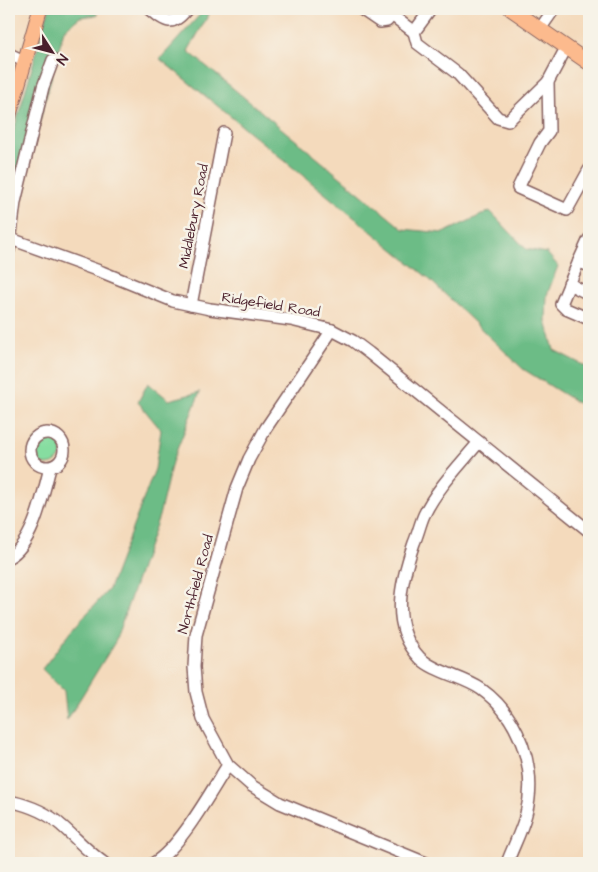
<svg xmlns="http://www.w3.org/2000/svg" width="598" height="872" viewBox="0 0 598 872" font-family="'Architects Daughter',sans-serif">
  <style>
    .green { fill: #86dda0; stroke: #687e66 }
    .forest { fill: #6cbc86; stroke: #5b6e58 }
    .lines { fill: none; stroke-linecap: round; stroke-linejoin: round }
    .minor-casing { stroke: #86605e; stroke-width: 14 }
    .major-casing { stroke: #86605e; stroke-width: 16 }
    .minor { stroke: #fff; stroke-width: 11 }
    .major { stroke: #fcba8d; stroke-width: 14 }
    .labels { text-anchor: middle; stroke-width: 5; stroke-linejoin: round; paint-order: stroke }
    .street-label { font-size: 14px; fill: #4a1f2b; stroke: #f7f3e8 }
  </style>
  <rect width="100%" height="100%" fill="#f7f3e8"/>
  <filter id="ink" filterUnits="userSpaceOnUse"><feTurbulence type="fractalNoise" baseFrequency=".02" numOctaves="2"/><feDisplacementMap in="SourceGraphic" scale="10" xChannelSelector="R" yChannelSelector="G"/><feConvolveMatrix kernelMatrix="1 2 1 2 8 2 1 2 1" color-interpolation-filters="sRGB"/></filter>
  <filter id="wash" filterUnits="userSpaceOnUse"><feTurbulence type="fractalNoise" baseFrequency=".0096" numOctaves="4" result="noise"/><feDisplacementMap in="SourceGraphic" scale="20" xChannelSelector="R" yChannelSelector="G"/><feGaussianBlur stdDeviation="1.12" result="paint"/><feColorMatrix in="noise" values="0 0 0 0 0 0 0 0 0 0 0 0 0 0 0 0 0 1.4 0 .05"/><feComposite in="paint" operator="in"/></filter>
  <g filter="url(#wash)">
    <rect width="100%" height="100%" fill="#f4dabc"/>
    <circle class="green" cx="47" cy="450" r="15"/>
    <g class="forest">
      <path d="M49,9H93L98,15L80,17L64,30L9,237V147Z"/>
      <path d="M205,9H212L188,51L403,229L443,233L490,211L526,249L547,253L558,266L547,295L546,321L554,350L589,368V410L523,369L427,277L160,59Z"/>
      <path d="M148,383L169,400L200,392L172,462L159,516L115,642L67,720L64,691L42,669L72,630L109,589L155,469L161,430L138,402Z"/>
    </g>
  </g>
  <g filter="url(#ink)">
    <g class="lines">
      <defs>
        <g id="minor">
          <path d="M150,9C167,23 172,27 187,9"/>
          <path d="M361,9L380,22L387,21L397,9"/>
          <path d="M431,9L414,32L417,43L458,74L498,118L508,121L548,82"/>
          <path d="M393,16L414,32"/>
          <path d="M540,29L554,9"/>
          <path d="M566,48L548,82L549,131L540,143L518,188L567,210L589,170"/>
          <path d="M9,54L24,61"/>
          <path d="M11,239L102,272L173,301L210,309L291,320L332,330L353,341L369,353L589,531"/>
          <path d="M589,239L579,261L589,266"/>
          <path d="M9,250L15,202L43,87L53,60"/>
          <path d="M579,261L561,304L566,309L589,319"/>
          <path d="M569,284L589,294"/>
          <path d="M191,305L224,133"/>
          <path d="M332,330L266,428L249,459L237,488L196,635L194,667L196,692L203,719L228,765L252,786L280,803L426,863"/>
          <circle cx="47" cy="450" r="17"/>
          <path d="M479,442C460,465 437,488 424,515C420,524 418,534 414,543C401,581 389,625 420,658C434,672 464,677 481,689C519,716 538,769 526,814C522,830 513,847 507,863"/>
          <path d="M9,557C34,543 43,493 50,468"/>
          <path d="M9,801C28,805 47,812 62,826C76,838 88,852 104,863"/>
          <path d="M154,863C182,845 209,794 228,765"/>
        </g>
        <g id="major">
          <path d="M511,9L589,63"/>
          <path d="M9,116L40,9"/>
        </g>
      </defs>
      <use href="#minor" class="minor-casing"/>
      <use href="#major" class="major-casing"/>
      <use href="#minor" class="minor"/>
      <use href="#major" class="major"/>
    </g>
  </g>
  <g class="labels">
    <g class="street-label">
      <text transform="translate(193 216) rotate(-79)" y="5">Middlebury Road</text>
      <text transform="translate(271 304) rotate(9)" y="5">Ridgefield Road</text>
      <text transform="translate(195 584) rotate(-75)" y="5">Northfield Road</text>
    </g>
  </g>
  <rect width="598" height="872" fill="none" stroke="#f7f3e8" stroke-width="30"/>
  <g transform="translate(52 52) rotate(126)" stroke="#f7f3e8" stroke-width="4" paint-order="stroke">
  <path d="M0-4L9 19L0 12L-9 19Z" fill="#4a1f2b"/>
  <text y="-8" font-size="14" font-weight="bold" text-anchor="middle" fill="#4a1f2b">N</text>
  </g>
</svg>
